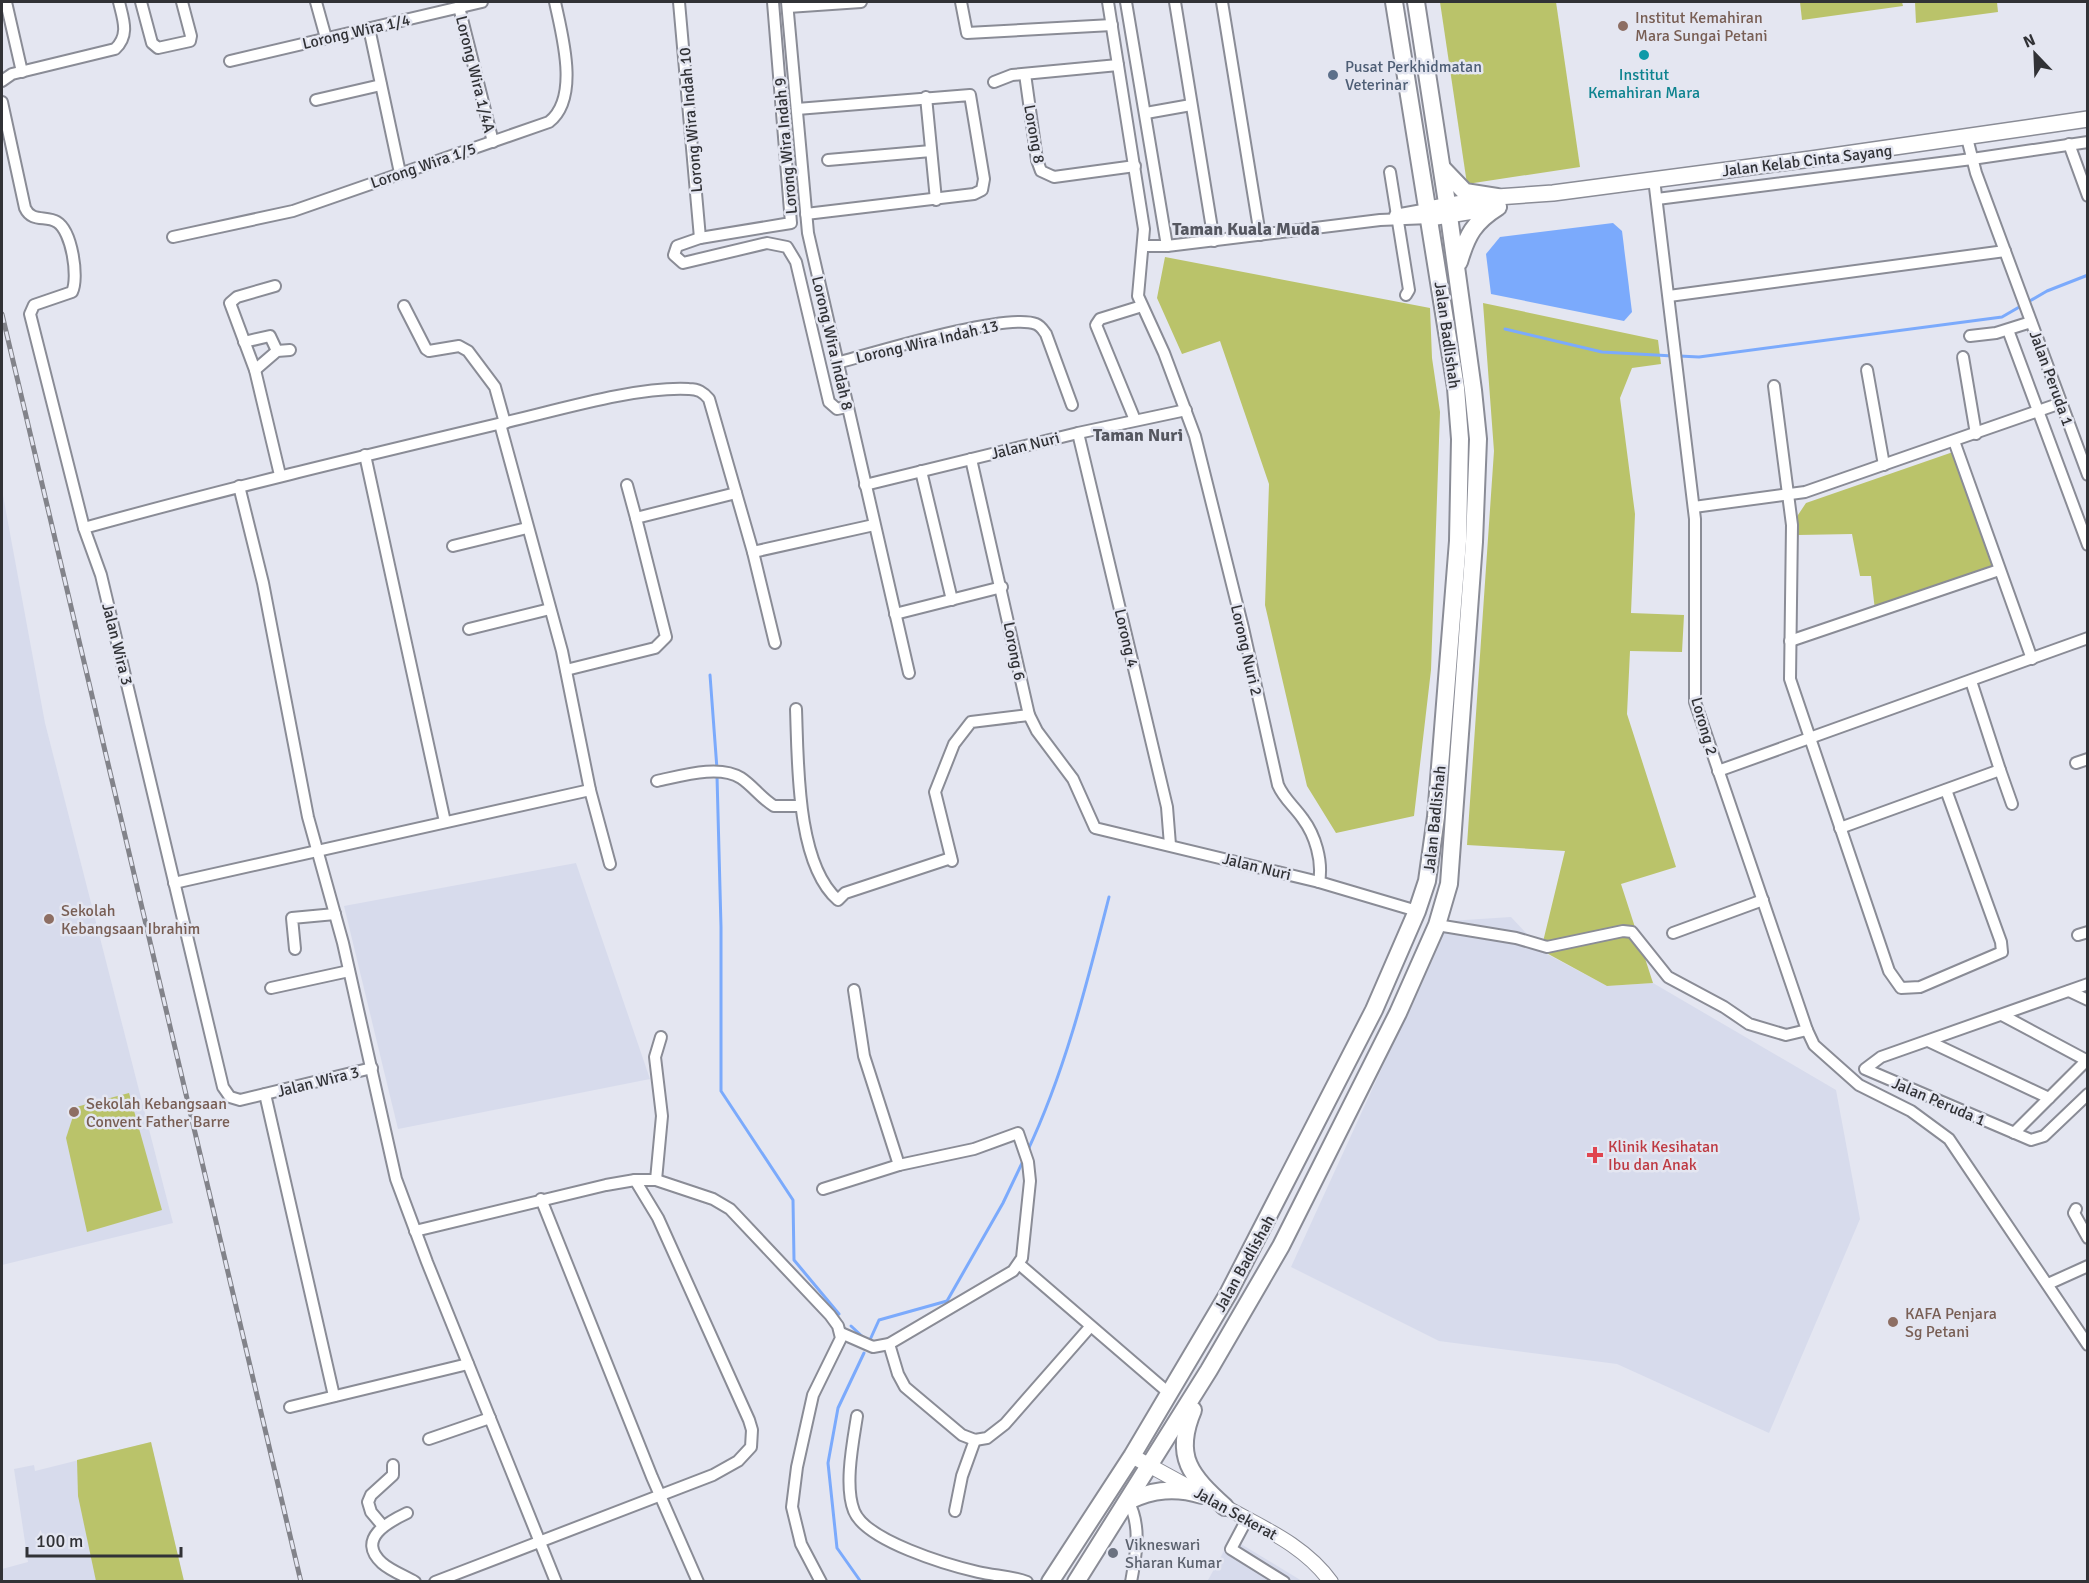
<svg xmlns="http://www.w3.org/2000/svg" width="2089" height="1583" viewBox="0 0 2089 1583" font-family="Signika,sans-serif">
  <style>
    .built { fill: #d7dbec }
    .green { fill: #bac36a }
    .water { fill: #7baafc }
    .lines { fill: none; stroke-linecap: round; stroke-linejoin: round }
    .stream { stroke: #7baafc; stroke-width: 3 }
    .minor-casing { stroke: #8a8c96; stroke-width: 14 }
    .tertiary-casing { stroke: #8a8c96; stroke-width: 16 }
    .secondary-casing { stroke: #8a8c96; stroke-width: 18 }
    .primary-casing { stroke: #8a8c96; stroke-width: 20 }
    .minor { stroke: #fff; stroke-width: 10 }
    .tertiary { stroke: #fff; stroke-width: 14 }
    .secondary { stroke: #fff; stroke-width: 15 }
    .primary { stroke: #fff; stroke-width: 16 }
    .rail-casing { stroke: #82838a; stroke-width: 5 }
    .rail { stroke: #e4e6f1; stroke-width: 3; stroke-dasharray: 9; stroke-linecap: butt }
    .education-dot { fill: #8d6e63; stroke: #e4e6f1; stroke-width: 2 }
    .culture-dot { fill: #0f9aa8; stroke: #e4e6f1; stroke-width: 2 }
    .service-dot { fill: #5c6f8a; stroke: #e4e6f1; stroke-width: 2 }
    .health-dot { fill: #e0444e; stroke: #e4e6f1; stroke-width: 2 }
    .worship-dot { fill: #6b7280; stroke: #e4e6f1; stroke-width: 2 }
    .labels { text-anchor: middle; stroke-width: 5; stroke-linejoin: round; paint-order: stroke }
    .education-label { font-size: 16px; fill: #785e54; stroke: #e4e6f1; text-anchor: start }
    .street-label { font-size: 16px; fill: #313236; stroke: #e4e6f1 }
    .service-label { font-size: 16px; fill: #4e5e75; stroke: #e4e6f1; text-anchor: start }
    .culture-label { font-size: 16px; fill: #0d838f; stroke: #e4e6f1 }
    .health-label { font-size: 16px; fill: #be3a42; stroke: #e4e6f1; text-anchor: start }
    .worship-label { font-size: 16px; fill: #5b616d; stroke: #e4e6f1; text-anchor: start }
    .neighbourhood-label { font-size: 18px; font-weight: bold; fill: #555760; stroke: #e4e6f1 }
  </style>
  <rect width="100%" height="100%" fill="#e4e6f1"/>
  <g class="built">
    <path d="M2,490L45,723L173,1223L2,1265Z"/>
    <path d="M576,863L650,1079L398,1129L344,906Z"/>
    <path d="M1511,917L1545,953L1607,986L1653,983L1836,1090L1860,1219L1769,1433L1617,1364L1439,1341L1291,1267L1449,921Z"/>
    <path d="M151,1442L184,1581H2V1569L28,1562L14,1469L34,1465L35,1471Z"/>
    <path d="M1231,1538L1302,1581L1207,1582Z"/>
  </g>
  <g class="green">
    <path d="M1440,2H1556L1580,167L1467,184Z"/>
    <path d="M1800,2H1902L1903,6L1802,20Z"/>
    <path d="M1915,2H1997L1998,12L1916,23Z"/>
    <path d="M1165,257L1430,308L1432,358L1440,412L1431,670L1414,816L1336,833L1307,786L1265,605L1269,484L1220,341L1182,354L1157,298Z"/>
    <path d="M1483,303L1658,340L1661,364L1632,368L1620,398L1635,514L1631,613L1684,615L1682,652L1630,651L1627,714L1676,867L1621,884L1653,983L1607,986L1541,950L1565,851L1467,845L1494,451Z"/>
    <path d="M1953,452L1993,568L1875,610L1871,576H1860L1852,534L1798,535V515L1806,503Z"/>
    <path d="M129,1093L162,1210L87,1232L66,1138L76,1107Z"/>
    <path d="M151,1442L184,1581H96L78,1496L77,1460Z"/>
  </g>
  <path class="water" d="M1613,223L1622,231L1632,312L1624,321L1491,294L1486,254L1500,237Z"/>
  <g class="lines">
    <g class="stream">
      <path d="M1505,329L1602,352L1673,356"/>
      <path d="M1679,356L1699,357L2002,317L2047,291L2088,275"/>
      <path d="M710,675L717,769"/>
      <path d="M717,776L721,927V1091L793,1200L794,1260L839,1314"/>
      <path d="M1027,1152C1065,1072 1087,983 1109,897"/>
      <path d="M851,1326L865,1339"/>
      <path d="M869,1342L879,1320L947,1301L1003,1203L1023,1161"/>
      <path d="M861,1582L837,1548L828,1463L838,1408L864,1353"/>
    </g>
    <defs>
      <g id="minor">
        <path d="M6,2L22,72"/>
        <path d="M141,2L152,43L158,48L190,41L191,36L182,2"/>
        <path d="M316,2L326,38"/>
        <path d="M679,2L700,238"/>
        <path d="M773,2L791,223L700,238L677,246L674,255L683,263L767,243L787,247L796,262L829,402L837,409L847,407"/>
        <path d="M787,2L808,233L909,673"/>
        <path d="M961,2L967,33L1112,25"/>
        <path d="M1108,2L1144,229L1138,296L1164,353L1195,436L1243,628L1278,785C1284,799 1294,806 1303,819C1315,835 1323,861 1319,882"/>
        <path d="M1126,2L1167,246"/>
        <path d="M1175,2L1214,241"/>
        <path d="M1222,2L1260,235"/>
        <path d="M459,7L493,142"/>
        <path d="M788,7L861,2"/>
        <path d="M369,28L400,173"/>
        <path d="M230,61L482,2"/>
        <path d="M1025,74L1037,160L1041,171L1054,177L1135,166"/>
        <path d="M2,81L12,74L115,49C130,35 123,19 119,2"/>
        <path d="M994,82L1012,75L1118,65"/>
        <path d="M926,97L936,200"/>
        <path d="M316,100L381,85"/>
        <path d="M2,102L25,208C32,223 46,215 57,222C72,231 79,278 72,292L34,305L30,314L84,528L101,575L223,1087L230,1097L240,1100L372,1068"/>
        <path d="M797,109L970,95L984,179L982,190L974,194L806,214"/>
        <path d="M1146,113L1191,105"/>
        <path d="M1967,138L1976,173L2088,475"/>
        <path d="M2069,144L2088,196"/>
        <path d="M828,160L931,151"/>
        <path d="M1390,172L1409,290L1406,295"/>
        <path d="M1654,179L1695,519V702L1807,1030L1814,1045L1859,1085L1911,1111L1949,1139L2088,1345"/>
        <path d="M1657,199L1972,159L2088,142"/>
        <path d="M1395,215L1428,209"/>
        <path d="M173,237L293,211L549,122C580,98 562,35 555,2"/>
        <path d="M1144,246H1167L1380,220L1430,218"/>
        <path d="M275,286L237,297L230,303L255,370L280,475"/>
        <path d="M1669,296L2005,251"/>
        <path d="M404,306L426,349L429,351L459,346L468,351L495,387L505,423"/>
        <path d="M2008,330L2088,545"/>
        <path d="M1970,336L1996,333L2031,322"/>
        <path d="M244,342L270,336L277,351"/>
        <path d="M1963,357L1976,434"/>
        <path d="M837,363C874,353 1007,312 1036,324C1041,326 1043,330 1046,334L1072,405"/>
        <path d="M255,370L277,351L290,350"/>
        <path d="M1867,370L1884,465"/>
        <path d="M1774,386L1792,525L1790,679L1889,971L1901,988L1920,987L2002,952L2001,942L1946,790"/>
        <path d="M1135,420L1096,325L1100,319L1142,306"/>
        <path d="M500,424L562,651L590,790L610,864"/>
        <path d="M1078,433L1167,807L1170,845"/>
        <path d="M1954,441L2032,659"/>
        <path d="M365,455L445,822"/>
        <path d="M971,459L1029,715L1037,731L1073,779L1095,828L1319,882L1417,911"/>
        <path d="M921,471L952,600"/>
        <path d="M627,485L636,518"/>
        <path d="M865,485L1078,433L1186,410"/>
        <path d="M239,486L263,583L308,817L343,943L396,1179L427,1262L556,1582"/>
        <path d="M1694,507L1805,492L2061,403"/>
        <path d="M84,528C221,490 359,457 498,424C552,412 635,386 689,389C698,389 703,392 709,399L753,552L775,643"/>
        <path d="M453,546L527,528"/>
        <path d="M753,552L874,525"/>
        <path d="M895,614L1002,587"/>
        <path d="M469,629L550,609"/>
        <path d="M1790,641L1999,570"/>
        <path d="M566,670L655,648L666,637L636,518L736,493"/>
        <path d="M796,709C798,761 796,864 838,900L845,893L951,858"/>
        <path d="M2076,763L2088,759"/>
        <path d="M2000,770L2012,804"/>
        <path d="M1718,771L2088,638"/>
        <path d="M657,781C681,776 719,764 741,778C753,786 761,798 774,806H801"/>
        <path d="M1840,828L2000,770L1971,681"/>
        <path d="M952,861L935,792L954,744L971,722L1029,715"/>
        <path d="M174,883L590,790"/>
        <path d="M1437,925L1516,938L1547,947L1623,931L1632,932L1668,977L1724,1007L1749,1024L1786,1035L1807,1030"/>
        <path d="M1673,933L1763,900"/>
        <path d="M2078,935L2088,932"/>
        <path d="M295,949L292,918L335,914"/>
        <path d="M2088,984L1881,1057L1865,1069L2031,1140L2044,1136L2088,1094"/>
        <path d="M271,988L349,971"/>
        <path d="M854,990L864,1056L899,1165"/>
        <path d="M2069,991L2088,1000"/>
        <path d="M2002,1015L2086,1060"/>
        <path d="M1928,1041L2049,1098"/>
        <path d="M265,1094L334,1396"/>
        <path d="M2014,1133L2088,1059"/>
        <path d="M656,1180L662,1116L655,1057L661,1037"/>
        <path d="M823,1189L899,1165L974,1149L1018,1133L1028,1162L1030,1181L1022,1258L1013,1271L889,1344L873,1347L841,1333"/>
        <path d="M541,1199L652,1477L698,1582"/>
        <path d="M2076,1209L2074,1213L2088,1238"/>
        <path d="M415,1231L606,1185L635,1180H656L713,1199L730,1209L830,1315L838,1326L841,1338L813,1395L797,1467L792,1507L801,1544L821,1582"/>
        <path d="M1019,1264L1170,1394"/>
        <path d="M2048,1284L2088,1266"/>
        <path d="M889,1344L898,1374L905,1387L962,1435L975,1440L987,1438L1005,1424L1090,1327"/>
        <path d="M290,1407L468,1364"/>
        <path d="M857,1416C853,1442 844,1486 854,1511C866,1541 948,1565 978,1572C995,1576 1012,1576 1027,1582"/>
        <path d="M429,1439L490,1418"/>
        <path d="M1128,1501C1142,1526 1136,1555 1131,1582"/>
        <path d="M955,1511L962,1476L975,1440"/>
        <path d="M407,1513C388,1522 356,1539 382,1563C391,1571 405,1576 415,1582"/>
        <path d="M1247,1519L1231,1549L1284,1582"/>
        <path d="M382,1525L371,1512L368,1502L371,1495L393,1475V1465"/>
        <path d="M435,1582L713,1475L738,1461L751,1447L752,1430L749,1420L658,1218L635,1180"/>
      </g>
      <g id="tertiary">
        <path d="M1132,1456L1196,1491"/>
        <path d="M1218,1503C1258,1526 1303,1543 1331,1582"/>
      </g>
      <g id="secondary">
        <path d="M1428,209L1497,197L1553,193L1811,159L2088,119"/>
        <path d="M1430,218L1498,207"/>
      </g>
      <g id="primary">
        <path d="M1442,168L1465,192L1497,197"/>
        <path d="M1459,262C1467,235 1474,222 1498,207"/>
        <path d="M1193,1410C1173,1457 1191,1476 1225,1507"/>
        <path d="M1128,1501C1153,1489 1176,1487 1202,1495"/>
        <path d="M1050,1582L1132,1456L1228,1294L1374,1010L1417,911L1427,881L1436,817L1458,541L1460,439L1456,388L1394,2"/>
        <path d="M1076,1582L1209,1370L1281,1246L1398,1013L1437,925L1449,884L1474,542L1478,439L1473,390L1449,216L1416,2"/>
      </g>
    </defs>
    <use href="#minor" class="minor-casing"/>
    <use href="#tertiary" class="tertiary-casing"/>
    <use href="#secondary" class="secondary-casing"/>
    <use href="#primary" class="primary-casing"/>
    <use href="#minor" class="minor"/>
    <use href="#tertiary" class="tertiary"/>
    <use href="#secondary" class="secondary"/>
    <use href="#primary" class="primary"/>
    <defs>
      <path id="rail" d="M2,314L301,1582"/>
    </defs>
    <use href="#rail" class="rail-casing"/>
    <use href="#rail" class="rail"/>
  </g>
  <g class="education-dot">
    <circle cx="1623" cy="26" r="6"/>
    <circle cx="49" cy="919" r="6"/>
    <circle cx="74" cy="1112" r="6"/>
    <circle cx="1893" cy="1322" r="6"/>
  </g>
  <circle class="culture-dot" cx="1644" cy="55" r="6"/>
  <circle class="service-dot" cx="1333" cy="75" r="6"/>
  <path class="health-dot" d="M1592 1146h6v6h6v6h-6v6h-6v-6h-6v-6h6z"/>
  <circle class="worship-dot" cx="1113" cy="1553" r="6"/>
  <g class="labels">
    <g class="education-label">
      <text x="1635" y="23">Institut Kemahiran<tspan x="1635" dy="18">Mara Sungai Petani</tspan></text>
      <text x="61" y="916">Sekolah<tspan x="61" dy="18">Kebangsaan Ibrahim</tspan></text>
      <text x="86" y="1109">Sekolah Kebangsaan<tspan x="86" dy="18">Convent Father Barre</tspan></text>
      <text x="1905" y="1319">KAFA Penjara<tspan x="1905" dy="18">Sg Petani</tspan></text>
    </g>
    <g class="street-label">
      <text transform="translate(356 31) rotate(-13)" y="6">Lorong Wira 1/4</text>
      <text transform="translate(476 74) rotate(76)" y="6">Lorong Wira 1/4A</text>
      <text transform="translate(690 120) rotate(-95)" y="6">Lorong Wira Indah 10</text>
      <text transform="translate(1035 134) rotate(80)" y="6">Lorong 8</text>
      <text transform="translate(785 146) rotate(-95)" y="6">Lorong Wira Indah 9</text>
      <text transform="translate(1807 160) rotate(-7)" y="6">Jalan Kelab Cinta Sayang</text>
      <text transform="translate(423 165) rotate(-19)" y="6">Lorong Wira 1/5</text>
      <text transform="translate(1448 335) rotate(82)" y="6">Jalan Badlishah</text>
      <text transform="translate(927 341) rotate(-13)" y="6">Lorong Wira Indah 13</text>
      <text transform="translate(833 343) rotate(77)" y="6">Lorong Wira Indah 8</text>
      <text transform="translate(2052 378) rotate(70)" y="6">Jalan Peruda 1</text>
      <text transform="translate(1025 445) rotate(-14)" y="6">Jalan Nuri</text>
      <text transform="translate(1127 638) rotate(77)" y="6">Lorong 4</text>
      <text transform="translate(118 644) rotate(76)" y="6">Jalan Wira 3</text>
      <text transform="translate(1247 650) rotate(77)" y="6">Lorong Nuri 2</text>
      <text transform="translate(1015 651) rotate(79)" y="6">Lorong 6</text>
      <text transform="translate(1705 726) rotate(74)" y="6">Lorong 2</text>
      <text transform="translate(1434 819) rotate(-84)" y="6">Jalan Badlishah</text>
      <text transform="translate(1257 866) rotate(14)" y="6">Jalan Nuri</text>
      <text transform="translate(318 1081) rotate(-14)" y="6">Jalan Wira 3</text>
      <text transform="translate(1939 1101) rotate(23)" y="6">Jalan Peruda 1</text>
      <text transform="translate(1244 1263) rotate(-61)" y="6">Jalan Badlishah</text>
      <text transform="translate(1236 1513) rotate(29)" y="6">Jalan Sekerat</text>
    </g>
    <g class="service-label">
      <text x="1345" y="72">Pusat Perkhidmatan<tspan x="1345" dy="18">Veterinar</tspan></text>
    </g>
    <g class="culture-label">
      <text x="1644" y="80">Institut<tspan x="1644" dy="18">Kemahiran Mara</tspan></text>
    </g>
    <g class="health-label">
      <text x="1608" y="1152">Klinik Kesihatan<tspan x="1608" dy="18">Ibu dan Anak</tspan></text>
    </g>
    <g class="worship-label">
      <text x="1125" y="1550">Vikneswari<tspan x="1125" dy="18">Sharan Kumar</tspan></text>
    </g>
    <g class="neighbourhood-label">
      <text x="1246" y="235">Taman Kuala Muda</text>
      <text x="1138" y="441">Taman Nuri</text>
    </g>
  </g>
  <rect width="2089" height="1583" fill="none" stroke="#313236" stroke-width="6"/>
  <g transform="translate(2035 54) rotate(337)" stroke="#e4e6f1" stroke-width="4.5" paint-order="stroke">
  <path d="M0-4.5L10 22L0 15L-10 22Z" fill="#313236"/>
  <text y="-9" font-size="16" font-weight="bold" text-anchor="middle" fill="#313236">N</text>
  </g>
  <path d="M27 1547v9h154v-9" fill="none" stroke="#313236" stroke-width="3"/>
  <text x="36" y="1547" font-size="18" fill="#313236" stroke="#e4e6f1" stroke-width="4.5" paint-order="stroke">100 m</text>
</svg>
